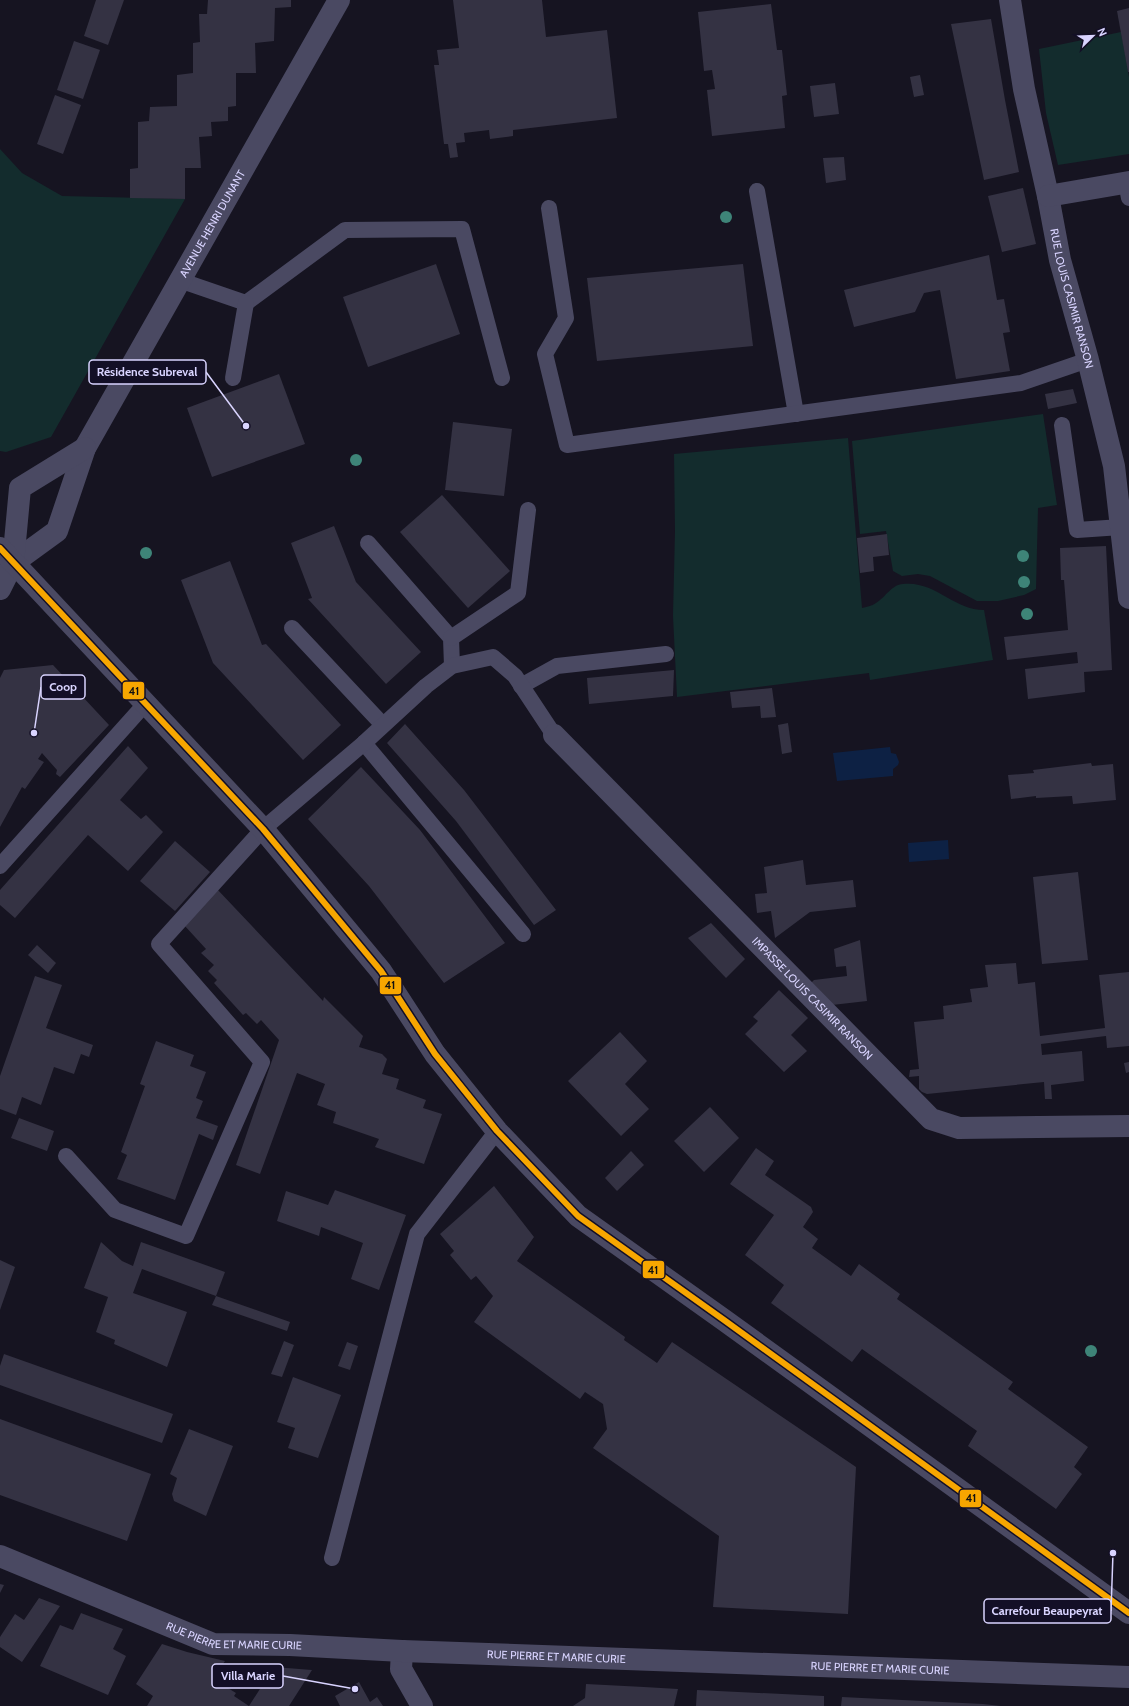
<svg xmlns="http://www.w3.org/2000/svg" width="1129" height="1706" viewBox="0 0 1129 1706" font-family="Cabin,sans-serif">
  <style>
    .green { fill: #132c2d }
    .water { fill: #0d2144 }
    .building { fill: #343243 }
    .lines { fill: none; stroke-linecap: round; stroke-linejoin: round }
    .service { stroke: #4a4962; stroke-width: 16 }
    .minor { stroke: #4a4962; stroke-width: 22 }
    .tertiary { stroke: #4a4962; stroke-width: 22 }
    .bus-1-casing { stroke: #130f26; stroke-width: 9 }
    .bus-1 { stroke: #f7a600; stroke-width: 6 }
    .tree { fill: #3e8478 }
    .labels { text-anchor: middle; stroke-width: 3.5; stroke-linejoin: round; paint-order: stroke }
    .street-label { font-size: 11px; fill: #d9d4ff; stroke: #130f26 }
    .leader { fill: none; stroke: #d9d4ff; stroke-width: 1.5 }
    .callout-dot { fill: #d9d4ff; stroke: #130f26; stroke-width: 1.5 }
    .callout { fill: #130f26; stroke: #d9d4ff; stroke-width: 1.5 }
    .callout-label { font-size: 12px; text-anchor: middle; font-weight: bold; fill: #d9d4ff }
    .line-badge { stroke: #130f26; stroke-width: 1.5 }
    .pale-badge-label { font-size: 11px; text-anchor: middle; font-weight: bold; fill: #111 }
  </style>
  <rect width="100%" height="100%" fill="#161421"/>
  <g class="green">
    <path d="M1121,32L1129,77V154L1058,165L1046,113L1039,49Z"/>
    <path d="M0,149L22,173L62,196L185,199L51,437L6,452L0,451Z"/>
    <path d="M1043,414L1057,505L1038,508L1036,589L1024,595L998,601H977L930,576L918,574L902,576L893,571L886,531L860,534L852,441Z"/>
    <path d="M848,438L862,608C866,607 872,606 876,603C886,597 891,585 903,584C934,580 954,610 984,610L993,660L870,680L869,673L677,697L673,616L675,531L674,454Z"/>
  </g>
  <g class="water">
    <path d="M890,747L891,753L896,754L899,762L898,765L893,769V776L837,781L833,753Z"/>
    <path d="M948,840L949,859L909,862L908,843Z"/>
  </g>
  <g class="building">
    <path d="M96,0H124L108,45L84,36Z"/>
    <path d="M208,0H291V7L275,8L274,41L255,43L256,73H236V106L228,107V121L211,122L212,136L199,137L201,168H185V199L130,198V169L138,168V122L149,121L150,107L177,106V75L193,73V43L200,42L199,14H207Z"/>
    <path d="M453,0H542L546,37L607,30L617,118L513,130V136L490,139L489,130L464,133L465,142L456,143L458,157L450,158L448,144H444L434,65H439L437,50L459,48Z"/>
    <path d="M771,4L777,50H782L787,95L782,96L785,128L712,136L707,90L715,89L712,70L704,71L698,12Z"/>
    <path d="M1129,8V72H1128L1117,11Z"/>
    <path d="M991,19L1005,100L1019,172L984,180L951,24Z"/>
    <path d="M74,41L100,50L83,99L57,90Z"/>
    <path d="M920,75L924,95L914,97L910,77Z"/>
    <path d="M835,83L839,114L814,117L810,86Z"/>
    <path d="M55,95L81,105L63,154L37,144Z"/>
    <path d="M844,157L846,180L826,183L823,158Z"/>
    <path d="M1023,188L1036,244L1002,252L988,196Z"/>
    <path d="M989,255L997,300L1004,299L1010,332L1003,333L1010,371L956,379L940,290L924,293L915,312L854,327L844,290Z"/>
    <path d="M436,264L460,334L368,367L343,297Z"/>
    <path d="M743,264L753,346L597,361L587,278Z"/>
    <path d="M279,374L305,444L212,477L187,408Z"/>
    <path d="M1073,389L1077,403L1048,409L1045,394Z"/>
    <path d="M453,422L512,429L504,496L445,490Z"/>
    <path d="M442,495L510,571L468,608L400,532Z"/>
    <path d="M334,526L356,582L421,652L386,684L308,599L312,598L291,543Z"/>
    <path d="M887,534L889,555L873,557L874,571L860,573L857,538Z"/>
    <path d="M1106,546L1112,670L1084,672L1085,692L1028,699L1025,669L1078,663L1077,652L1007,660L1004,637L1068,630L1064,580H1061L1060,548Z"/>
    <path d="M230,561L262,645L266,644L341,725L303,760L213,663L181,580Z"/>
    <path d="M53,665L109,725L60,777L56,774L57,770L42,753L38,759L44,762L25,789L22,787L0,827V678L4,670Z"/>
    <path d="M674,670L673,696L589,704L587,678Z"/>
    <path d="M772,688L776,717L761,718L760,706L732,708L730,692Z"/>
    <path d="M788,723L792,752L782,754L778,725Z"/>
    <path d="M405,724L464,790L556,910L534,925L456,821L387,743Z"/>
    <path d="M128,746L148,768L120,800L141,819L146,815L163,832L128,871L88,835L15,918L0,905V890Z"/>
    <path d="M1091,763L1092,766L1113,764L1116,800L1073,804L1072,796L1036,798V796L1011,799L1008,775L1034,773L1033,770Z"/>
    <path d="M361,767L420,830L505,943L444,983L369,886L308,819Z"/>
    <path d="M175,841L210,872L175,911L140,881Z"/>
    <path d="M803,860L806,885L853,880L856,907L810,912L775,938L771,911L757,913L755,894L767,893L764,867Z"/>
    <path d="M1078,872L1088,960L1042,964L1033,877Z"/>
    <path d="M216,888L323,1001L324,997L363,1036L359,1047L382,1054L387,1059L382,1074L399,1079L396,1089L426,1100L423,1108L442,1114L424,1164L375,1147L379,1139L333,1123L336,1112L317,1105L325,1084L297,1073L260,1174L236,1165L279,1040L261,1020L257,1024L246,1013L243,1015L214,983L217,980L208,971L214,965L201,953L206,949L184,925Z"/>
    <path d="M711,923L745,959L726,978L688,938Z"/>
    <path d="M860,940L867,1001L832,1005L810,984L814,980L847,976L846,966L836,967L834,949Z"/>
    <path d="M37,945L56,963L48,973L28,955Z"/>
    <path d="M1016,963L1018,984L1035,982L1040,1036L1105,1028L1099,975L1129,972V1046L1107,1048L1106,1036L1041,1044L1042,1055L1082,1051L1084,1081L1051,1085L1052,1099H1045L1044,1082L927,1094L922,1092L919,1089V1076L909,1077L910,1070L919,1069L914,1022L944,1019L943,1006L972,1002L970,989L988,987L985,965Z"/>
    <path d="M35,976L62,985L46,1028L93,1045L89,1057L81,1054L74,1074L54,1067L41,1105L22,1097L16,1115L0,1109V1076Z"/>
    <path d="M779,990L808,1018L791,1035L807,1051L784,1072L745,1034L758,1021L753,1017Z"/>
    <path d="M620,1032L647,1061L625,1084L649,1109L621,1136L568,1081Z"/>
    <path d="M156,1041L194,1055L190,1066L206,1072L196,1098L203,1101L196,1118L218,1126L213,1140L199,1134L175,1200L117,1179L127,1155L121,1152L145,1086L140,1084Z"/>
    <path d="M1129,1062V1072L1126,1073L1124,1063Z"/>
    <path d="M710,1107L739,1138L704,1172L674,1141Z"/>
    <path d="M19,1118L54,1131L47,1151L11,1138Z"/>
    <path d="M756,1148L774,1161L765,1175L811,1207L813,1212L803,1227L818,1239L812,1248L851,1276L859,1264L900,1294L897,1299L1013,1382L1008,1389L1088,1447L1074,1467L1082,1474L1056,1509L968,1446L977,1431L862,1349L852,1362L771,1303L784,1285L745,1255L774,1215L730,1184Z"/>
    <path d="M631,1151L644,1165L617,1191L605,1178Z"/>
    <path d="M494,1186L534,1237L517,1261L625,1337L624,1340L657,1363L672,1342L856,1467L848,1614L713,1607L719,1536L593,1448L607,1429L603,1404L585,1392L580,1399L474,1322L493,1296L476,1276L471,1280L450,1255L454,1251L440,1234Z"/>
    <path d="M335,1190L406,1215L379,1290L351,1279L363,1243L321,1227L319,1236L277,1221L286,1191L328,1205Z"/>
    <path d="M101,1242L122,1261L133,1266L141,1242L225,1272L216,1296L142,1269L133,1293L187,1312L167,1367L114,1344L115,1340L96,1332L108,1297L84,1288Z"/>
    <path d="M0,1260L15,1267L0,1310Z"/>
    <path d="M216,1296L290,1322L287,1331L212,1305Z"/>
    <path d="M284,1341L294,1345L282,1377L271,1374Z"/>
    <path d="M347,1342L358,1346L350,1370L338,1366Z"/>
    <path d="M4,1354L173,1414L162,1443L0,1385V1366Z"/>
    <path d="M293,1377L341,1395L318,1458L288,1448L295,1428L277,1422Z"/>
    <path d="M0,1419L151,1474L127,1541L0,1495Z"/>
    <path d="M189,1429L233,1446L206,1516L174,1501L172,1494L177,1478L170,1474Z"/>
    <path d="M0,1584L4,1585L0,1593Z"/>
    <path d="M39,1598L60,1606L22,1662L0,1647V1637L15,1614L24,1620Z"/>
    <path d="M81,1613L123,1629L113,1649L126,1656L108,1695L40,1666L60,1625L73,1630Z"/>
    <path d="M162,1644L187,1652L225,1661L213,1679L236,1693L234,1696L249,1706L274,1667L312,1670L289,1706H147L153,1696L136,1684Z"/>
    <path d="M359,1682L370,1702L377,1697L383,1706H340L335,1696Z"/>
    <path d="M586,1684L644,1687L678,1689L674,1706H573L585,1698Z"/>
    <path d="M697,1690L824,1696V1706H696Z"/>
    <path d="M842,1697L983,1704L1001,1706H841Z"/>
  </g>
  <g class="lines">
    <g class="service">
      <path d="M1126,182L1129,198"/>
      <path d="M757,191L796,414"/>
      <path d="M549,208L566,318L545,354L567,445L1021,383L1088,360"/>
      <path d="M179,280L246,303L345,230L462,229L502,378"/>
      <path d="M233,378L246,303"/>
      <path d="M1062,425L1077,530L1121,527"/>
      <path d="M368,543L451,638L452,666"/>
      <path d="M292,628L383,725"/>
      <path d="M451,638L518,593L528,510"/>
      <path d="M521,686L557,666L666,654"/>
      <path d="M364,743L523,934"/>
      <path d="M0,866L146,703"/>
      <path d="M66,1156L115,1210L186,1236L262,1062L159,944L263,829L364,743L426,686L452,666L493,657L515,676L554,735"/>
      <path d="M332,1558L417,1234L497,1131"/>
    </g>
    <g class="minor">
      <path id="s1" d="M1010,0L1024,89L1048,196L1060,260L1088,360L1114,466L1129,598"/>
      <path d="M1048,196L1129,182"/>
      <path id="s2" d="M13,563L57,531L85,448L339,0"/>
      <path d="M0,589L13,563L20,488L85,448"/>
      <path id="s3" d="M554,735L931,1119L959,1128L1129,1126"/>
      <path d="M402,1651L401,1669L422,1706"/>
    </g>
    <g class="tertiary">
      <path d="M0,548L263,829L381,971L435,1054L497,1131L578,1216L724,1320L1129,1613"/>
      <path id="s4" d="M0,1556L213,1644L290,1645L402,1651L1129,1677"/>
    </g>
    <defs>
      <path id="bus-1" d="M0,548L263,829L381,971L435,1054L497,1131L578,1216L724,1320L1129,1613"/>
    </defs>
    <use href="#bus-1" class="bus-1-casing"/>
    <use href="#bus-1" class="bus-1"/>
  </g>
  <g class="tree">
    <circle cx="726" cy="217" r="6"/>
    <circle cx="356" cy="460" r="6"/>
    <circle cx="146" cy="553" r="6"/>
    <circle cx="1023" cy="556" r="6"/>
    <circle cx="1024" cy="582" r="6"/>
    <circle cx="1027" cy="614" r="6"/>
    <circle cx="1091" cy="1351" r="6"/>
  </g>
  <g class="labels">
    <g class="street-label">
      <text dy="4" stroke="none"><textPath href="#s2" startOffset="400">AVENUE HENRI DUNANT</textPath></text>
      <text dy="4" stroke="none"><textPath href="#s1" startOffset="305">RUE LOUIS CASIMIR RANSON</textPath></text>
      <text dy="4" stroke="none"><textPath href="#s3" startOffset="369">IMPASSE LOUIS CASIMIR RANSON</textPath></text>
      <text dy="4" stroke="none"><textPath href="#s4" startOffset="250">RUE PIERRE ET MARIE CURIE</textPath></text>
      <text dy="4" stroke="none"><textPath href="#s4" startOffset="574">RUE PIERRE ET MARIE CURIE</textPath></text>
      <text dy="4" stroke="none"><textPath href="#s4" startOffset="898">RUE PIERRE ET MARIE CURIE</textPath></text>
    </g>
  </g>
  <path class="leader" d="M246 426L206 372M34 733L41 687M1113 1553L1111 1611M355 1689L283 1676"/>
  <g class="callout-dot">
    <circle cx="246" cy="426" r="4"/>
    <circle cx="34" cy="733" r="4"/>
    <circle cx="1113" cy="1553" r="4"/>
    <circle cx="355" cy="1689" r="4"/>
  </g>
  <g class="callout">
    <rect x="89" y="360" width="117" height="24" rx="4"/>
    <rect x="41" y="675" width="44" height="24" rx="4"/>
    <rect x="984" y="1599" width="127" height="24" rx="4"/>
    <rect x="212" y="1664" width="71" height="24" rx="4"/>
  </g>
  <g class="callout-label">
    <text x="147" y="376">Résidence Subreval</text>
    <text x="63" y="691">Coop</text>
    <text x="1047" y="1615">Carrefour Beaupeyrat</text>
    <text x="248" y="1680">Villa Marie</text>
  </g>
  <g class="line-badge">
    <rect x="122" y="681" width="23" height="19" rx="4" fill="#f7a600"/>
    <rect x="379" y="976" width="23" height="19" rx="4" fill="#f7a600"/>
    <rect x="642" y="1260" width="23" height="19" rx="4" fill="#f7a600"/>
    <rect x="959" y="1489" width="23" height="19" rx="4" fill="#f7a600"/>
  </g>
  <g class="pale-badge-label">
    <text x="134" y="695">41</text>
    <text x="390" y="989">41</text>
    <text x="653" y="1274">41</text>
    <text x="971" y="1502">41</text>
  </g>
  <g transform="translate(1093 36) rotate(67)" stroke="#130f26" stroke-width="3" paint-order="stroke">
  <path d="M0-3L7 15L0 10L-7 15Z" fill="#d9d4ff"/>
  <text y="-6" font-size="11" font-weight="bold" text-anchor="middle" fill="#d9d4ff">N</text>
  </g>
</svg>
